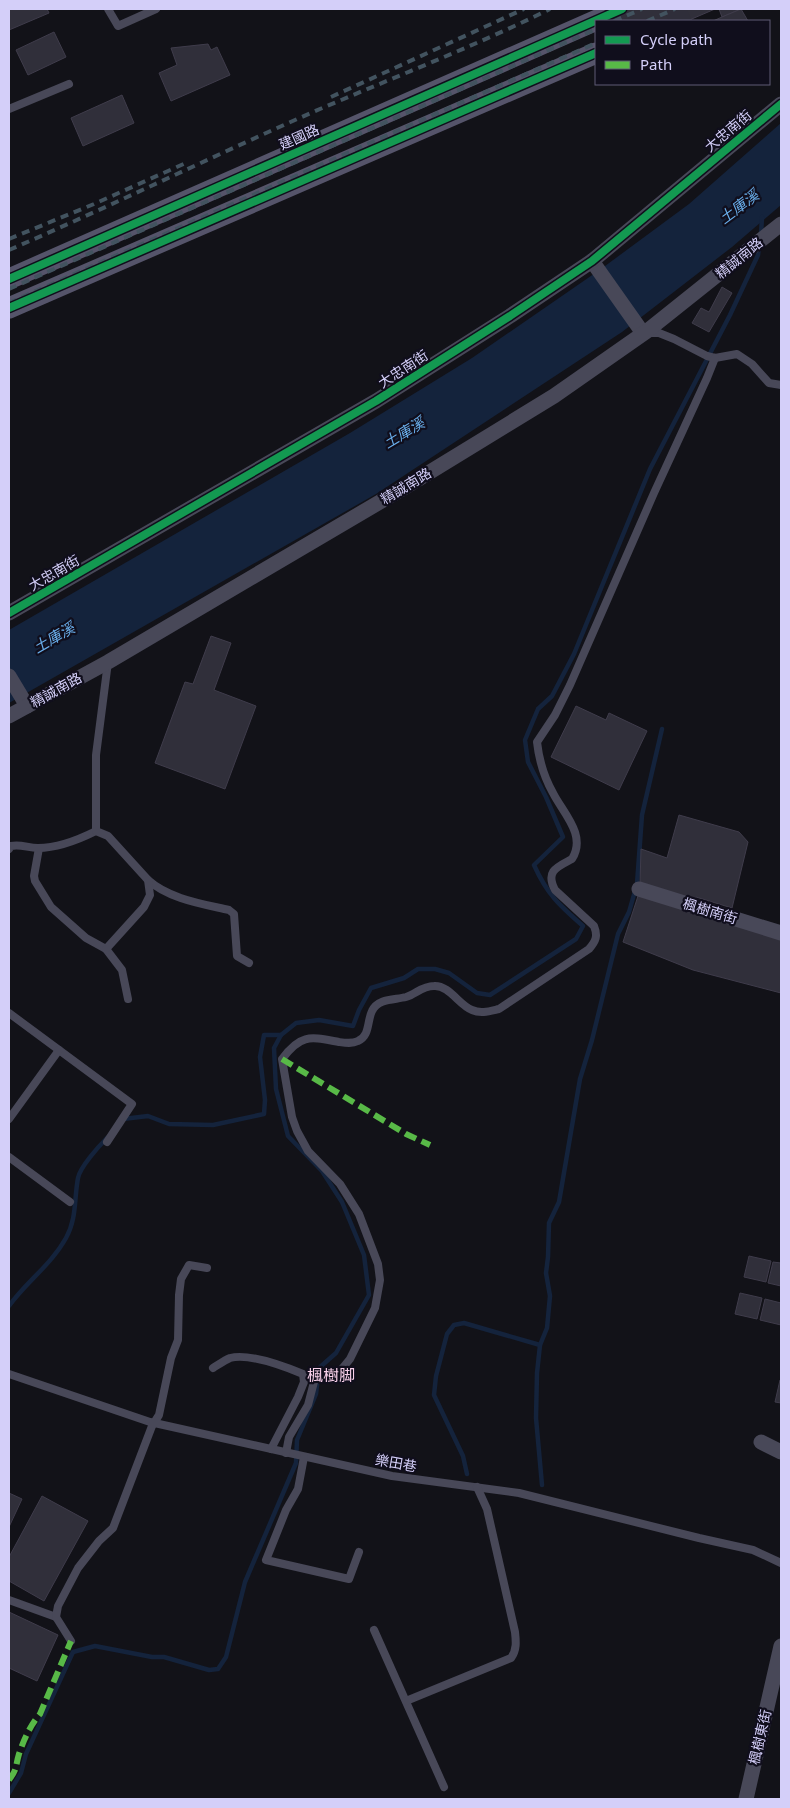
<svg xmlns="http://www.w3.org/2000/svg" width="790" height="1808" viewBox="0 0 790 1808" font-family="'Noto Sans','Noto Sans TC',sans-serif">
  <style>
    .water { fill: #14233c }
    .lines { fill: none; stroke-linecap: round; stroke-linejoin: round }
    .stream { stroke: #14233c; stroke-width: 4.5 }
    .building { fill: #302f3a; stroke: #3f3c4b }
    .secondary-tunnel { stroke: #2f2e3a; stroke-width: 21; stroke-dasharray: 21 11; stroke-linecap: butt }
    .lane { stroke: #484858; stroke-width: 8 }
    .street { stroke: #484858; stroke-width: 15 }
    .secondary { stroke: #55546a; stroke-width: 21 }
    .rail { stroke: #42535f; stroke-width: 4; stroke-dasharray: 8 6; stroke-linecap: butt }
    .quiet { stroke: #58b947; stroke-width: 6; stroke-dasharray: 12 6; stroke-linecap: butt }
    .cycleway-casing { stroke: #100e1c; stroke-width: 11 }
    .cycleway { stroke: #139951; stroke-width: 8 }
    .labels { text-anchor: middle; stroke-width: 4.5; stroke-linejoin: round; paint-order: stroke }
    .street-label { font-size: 14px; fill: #d4cff9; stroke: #100e1c }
    .water-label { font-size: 15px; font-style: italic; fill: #6aafec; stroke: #100e1c }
    .quarter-label { font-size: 16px; fill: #f9d1ea; stroke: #100e1c }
  </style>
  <rect width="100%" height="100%" fill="#121218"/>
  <path class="water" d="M781,123V205L732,247L622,332L376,494L9,703V630L350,433L472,358L601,269L689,204Z"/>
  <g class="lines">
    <g class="stream">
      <path d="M761,234L762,217"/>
      <path d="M123,1119L148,1116L169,1124L213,1125L264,1114L265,1100L260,1057L264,1035H281"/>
      <path d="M9,1306C26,1282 51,1265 66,1238C77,1218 74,1199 78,1178C80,1167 99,1146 107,1138"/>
      <path d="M467,1474L463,1456L434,1395L436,1376L447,1334L454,1325L464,1323L540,1345"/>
      <path d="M542,1485L536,1418L537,1373L540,1345L547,1328L550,1296L546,1273L548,1257L549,1223L559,1202L580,1079L592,1040L618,934L629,912L637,884L642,815L662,729"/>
      <path d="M9,1793L21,1773L26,1754L73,1652L95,1646L152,1657H164L209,1670L218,1669L226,1657L245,1582L296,1463L297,1440L316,1394L319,1368L336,1353L369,1295L364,1255L342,1202L322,1171L288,1136L276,1089L274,1048L281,1035L296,1023L319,1020L353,1026L359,1010L371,988L404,978L418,969H435L449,973L477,993L490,995L576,939L583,926C559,905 547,894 534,865L563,837L546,797L528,762L525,740L538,709L552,696L574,654L650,469L730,315L758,255L759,247"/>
    </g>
  </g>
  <g class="building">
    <path d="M9,9H47L49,13L9,30Z"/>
    <path d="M595,9H715L687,21H601Z"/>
    <path d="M719,9H741L722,17Z"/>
    <path d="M741,9L748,21H713L722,17Z"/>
    <path d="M54,32L66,57L28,75L16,50Z"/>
    <path d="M208,44L211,50L217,47L230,75L171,101L159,73L177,65L171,48Z"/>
    <path d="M122,95L134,123L83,146L71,118Z"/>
    <path d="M722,287L732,293L709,332L692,323L701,308L709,312Z"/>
    <path d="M211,636L231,643L214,690L256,706L225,789L155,763L185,682L193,684Z"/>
    <path d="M576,706L606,720L609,713L647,731L619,790L551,757Z"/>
    <path d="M679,815L739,832L748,842L732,908L696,897L694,902L640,884L641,849L667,858Z"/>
    <path d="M639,893L781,936V993L693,970L623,942Z"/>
    <path d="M749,1256L771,1261L766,1282L744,1277Z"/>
    <path d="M773,1262L781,1263V1286L768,1283Z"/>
    <path d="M740,1293L762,1298L757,1319L735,1314Z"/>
    <path d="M765,1299L781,1303V1325L760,1320Z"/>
    <path d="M780,1380H781V1403L775,1402Z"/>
    <path d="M9,1493L22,1499L9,1527Z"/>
    <path d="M42,1496L88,1521L44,1601L9,1581V1557Z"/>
    <path d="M9,1612L58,1635L37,1681L9,1668Z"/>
  </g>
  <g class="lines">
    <g class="secondary-tunnel">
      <path d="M599,19L622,9"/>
      <path d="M669,21L698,9"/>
    </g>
    <g class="lane">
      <path d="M108,9L118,26L156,9"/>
      <path d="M9,109L69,84"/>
      <path d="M648,333H659L674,339L707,356L715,358L737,354L752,364L769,383L781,385"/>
      <path d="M39,848L34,876L35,881L51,907L86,938L106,949L122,970L128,999"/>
      <path d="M9,849L11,846C21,844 28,848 38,848C57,848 78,840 96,831"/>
      <path d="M148,880C169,899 203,904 229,910L234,914L237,956L249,963"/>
      <path d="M106,949L144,907L150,895L148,880L108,836L96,831V755L108,662"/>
      <path d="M9,1013L132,1104L107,1142"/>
      <path d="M9,1119L59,1050"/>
      <path d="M9,1157L70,1202"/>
      <path d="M213,1368C218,1365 225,1360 230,1358C249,1353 286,1367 303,1374L304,1382L298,1397L271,1449"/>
      <path d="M9,1374L150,1422L392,1476L519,1493L699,1538L753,1550L781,1563"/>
      <path d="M286,1453L289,1437L308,1405L315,1378L341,1370L350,1359L375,1308L380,1280L378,1264L359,1214L340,1184L308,1151L297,1131L292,1117L282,1059C301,1033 311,1037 339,1042C346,1043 352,1044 358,1041C370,1036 367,1021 372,1011C378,998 395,1000 406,997C416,994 422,986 434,986C449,985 459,1005 472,1010C481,1014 490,1011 499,1009L589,949C596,941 598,936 594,926L555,890C545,871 557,867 572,859C587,835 563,813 553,793C544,777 539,760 537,742L555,715L570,685L654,493L707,378L715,358"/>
      <path d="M304,1457L298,1489L286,1510L266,1560L349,1579L359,1552"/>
      <path d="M9,1600L56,1617"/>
      <path d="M374,1630L444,1787"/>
      <path d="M71,1641L56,1617L58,1606L78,1568L99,1541L113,1528L152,1426L159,1415L171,1358L178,1340L179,1295L181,1279L189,1265L207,1268"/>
      <path d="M406,1701L511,1658C517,1650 516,1641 515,1632L487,1509L477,1487"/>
    </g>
    <g class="street">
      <path d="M592,261L640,329"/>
      <path d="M9,613L376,401L510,316L592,261L781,104"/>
      <path d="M9,676L27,706"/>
      <path d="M9,716L108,662L407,486L554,396L647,331L781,224"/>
      <path d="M639,889L781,933"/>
      <path d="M761,1442L781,1452"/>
      <path d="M746,1799L781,1646"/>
    </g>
    <g class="secondary">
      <path d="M9,279L599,19"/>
      <path d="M9,308L596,53"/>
    </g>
    <g class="rail">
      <path d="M614,21L642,9"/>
      <path d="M647,21L675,9"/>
      <path d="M331,97L524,9"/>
      <path d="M9,239L94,204L188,162"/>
      <path d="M9,250C111,206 211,157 313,112C392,78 473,47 550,9"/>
      <path d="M9,289L596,29"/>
      <path d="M9,303L596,43"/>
    </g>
    <g class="quiet">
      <path d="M282,1059L406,1134L430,1145"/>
      <path d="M9,1780C18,1768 15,1767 19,1754C24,1739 30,1726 40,1714L71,1641"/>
    </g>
    <defs>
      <g id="cycleway">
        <path d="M9,279L622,9"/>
        <path d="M9,308L596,53"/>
        <path d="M9,613L376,401L510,316L592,261L781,104"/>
      </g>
    </defs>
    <use href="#cycleway" class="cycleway-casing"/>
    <use href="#cycleway" class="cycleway"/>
  </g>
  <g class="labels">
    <g class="street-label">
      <text transform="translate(728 131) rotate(-40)" y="5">大忠南街</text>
      <text transform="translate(299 137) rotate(-24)" y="5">建國路</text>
      <text transform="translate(739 258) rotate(-39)" y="5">精誠南路</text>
      <text transform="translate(403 369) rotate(-33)" y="5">大忠南街</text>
      <text transform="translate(406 486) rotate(-31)" y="5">精誠南路</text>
      <text transform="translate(54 573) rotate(-30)" y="5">大忠南街</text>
      <text transform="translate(56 690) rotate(-29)" y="5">精誠南路</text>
      <text transform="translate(710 911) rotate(17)" y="5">楓樹南街</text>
      <text transform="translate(396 1463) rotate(10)" y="5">樂田巷</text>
      <text transform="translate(760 1737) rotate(-77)" y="5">楓樹東街</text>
    </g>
    <g class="water-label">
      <text transform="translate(739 207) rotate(-37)" y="5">土庫溪</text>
      <text transform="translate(404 433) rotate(-31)" y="5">土庫溪</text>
      <text transform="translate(54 638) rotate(-30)" y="5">土庫溪</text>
    </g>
    <g class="quarter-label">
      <text x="331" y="1381">楓樹脚</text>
    </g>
  </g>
  <rect width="790" height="1808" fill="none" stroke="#d4cff9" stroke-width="20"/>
  <rect x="595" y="20" width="175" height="65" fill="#100e1c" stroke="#5e5b74"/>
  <rect x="605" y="36" width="25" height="8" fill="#139951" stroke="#5e5b74"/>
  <text x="640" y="45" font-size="15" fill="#d4cff9">Cycle path</text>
  <rect x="605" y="61" width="25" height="8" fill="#58b947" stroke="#5e5b74"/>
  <text x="640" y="70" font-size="15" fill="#d4cff9">Path</text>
</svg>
